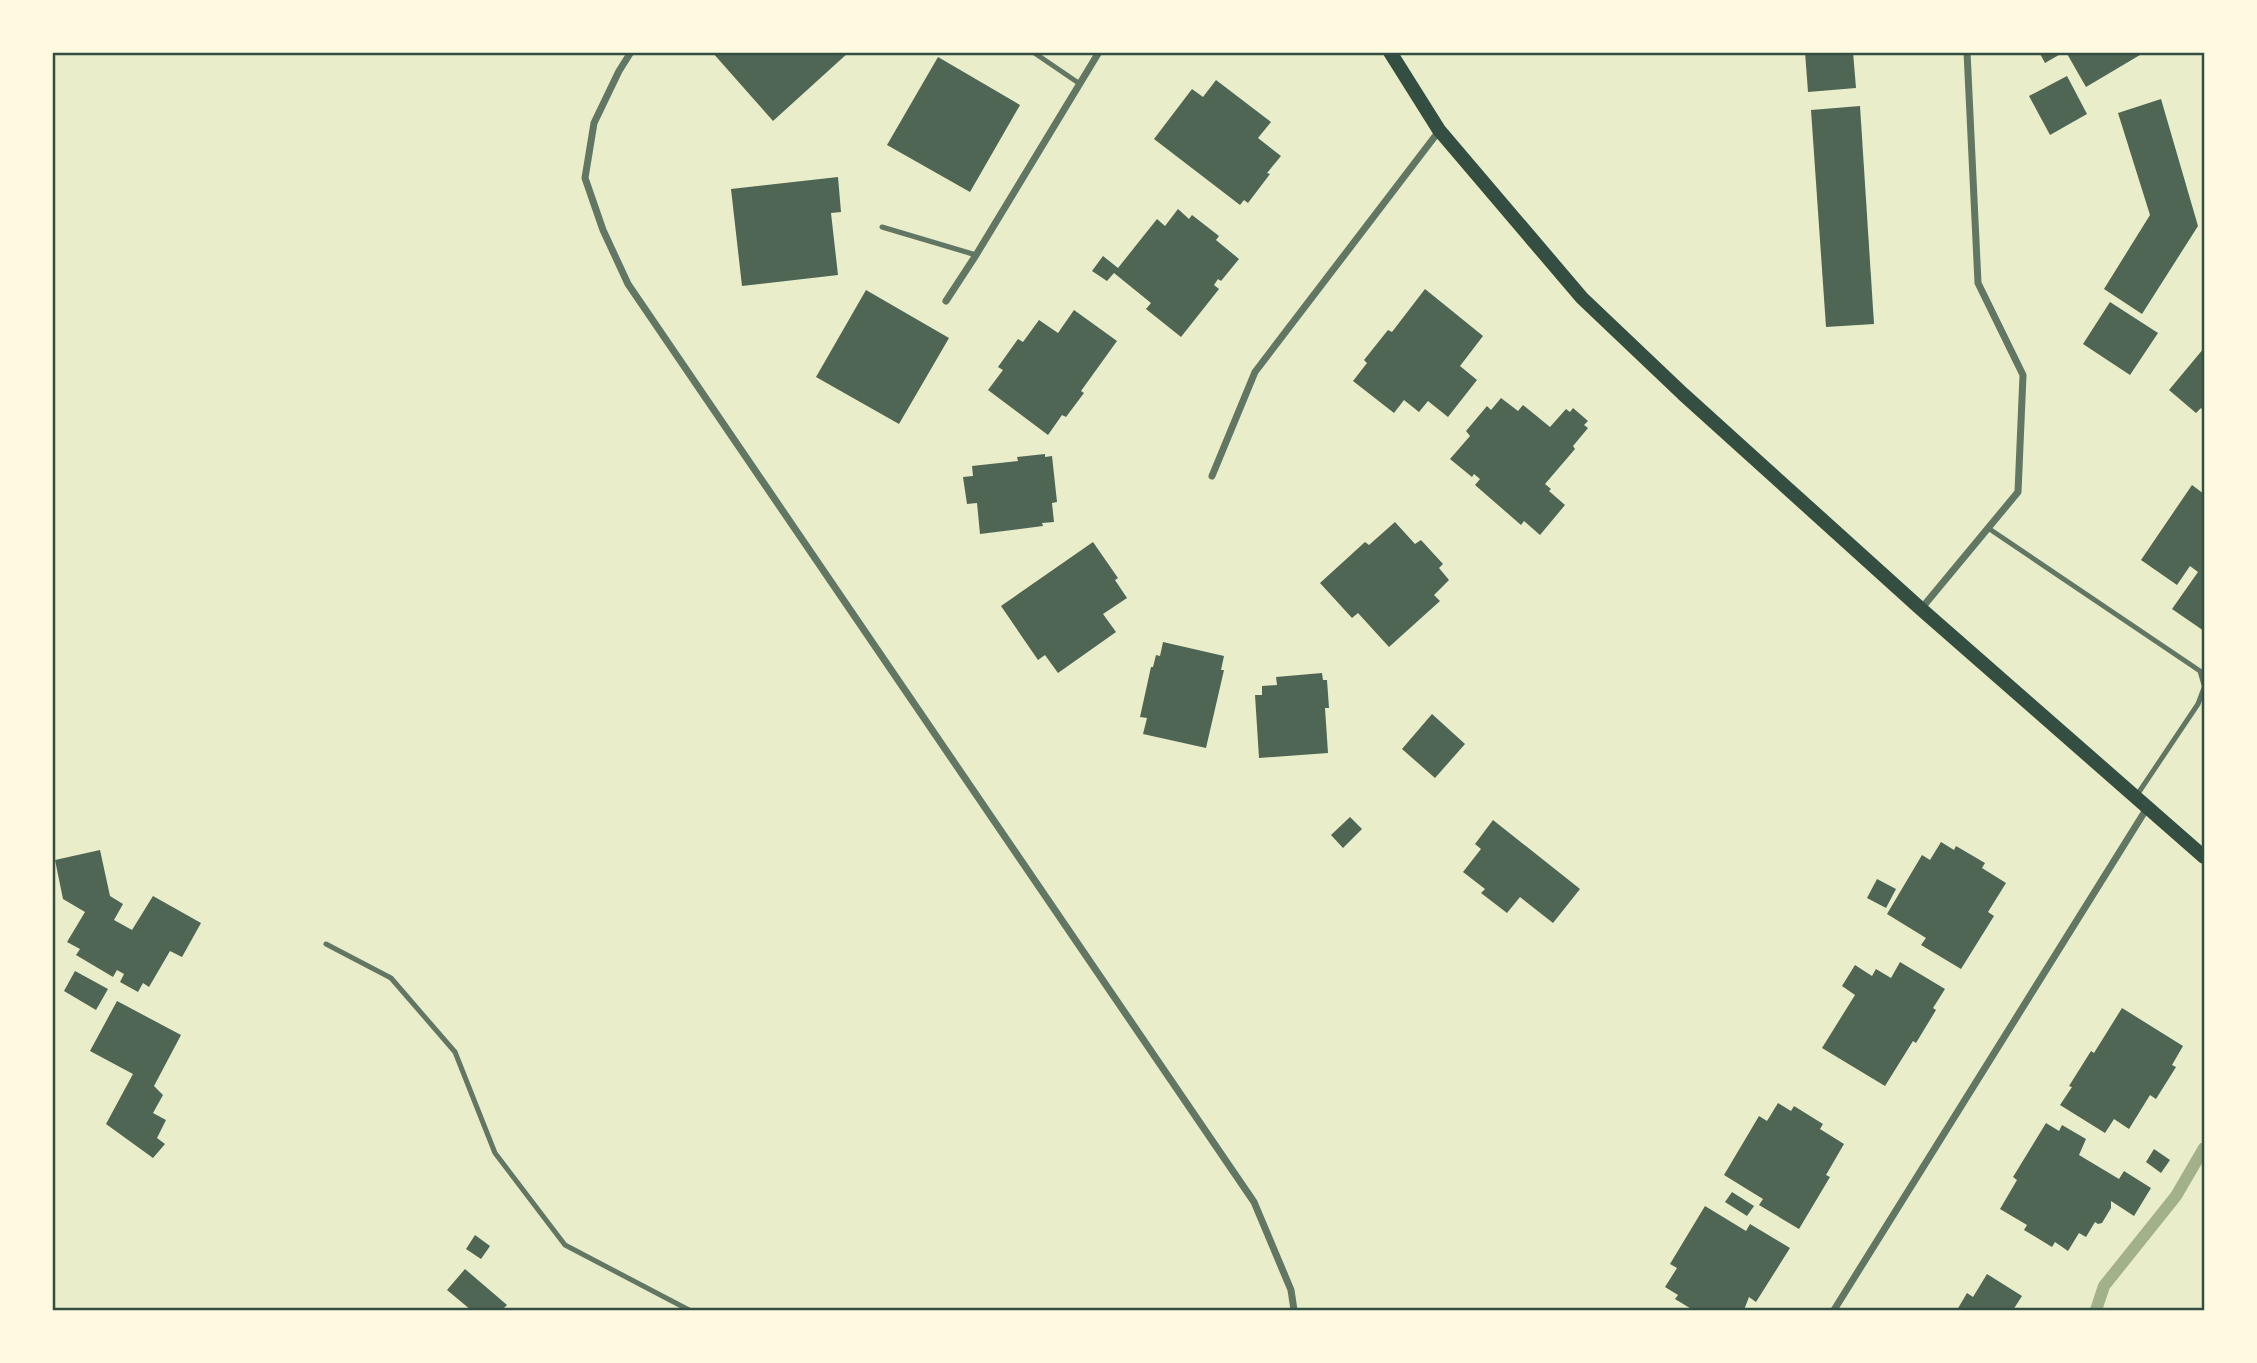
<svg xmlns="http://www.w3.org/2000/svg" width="2257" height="1363" viewBox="0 0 2257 1363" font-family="Inter,sans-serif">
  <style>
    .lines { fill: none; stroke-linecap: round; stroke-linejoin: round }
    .stream { stroke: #a3b18a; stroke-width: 12 }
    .building { fill: #4f6655 }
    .service { stroke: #617663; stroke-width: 5 }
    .minor { stroke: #617663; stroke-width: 7 }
    .secondary { stroke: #344e41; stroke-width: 14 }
    .neatline { fill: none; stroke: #344e41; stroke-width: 2.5 }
  </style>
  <rect width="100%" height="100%" fill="#e9edc9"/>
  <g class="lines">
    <path class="stream" d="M2096,1310L2104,1286L2176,1196L2204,1148"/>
  </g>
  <g class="building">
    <path d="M712,52H849L773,121Z"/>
    <path d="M1805,52H1853L1856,88L1808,92Z"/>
    <path d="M2039,52H2064L2045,63Z"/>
    <path d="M2066,52H2145L2086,87Z"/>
    <path d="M938,57L1020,105L970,192L887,145Z"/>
    <path d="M2067,76L2087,114L2050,135L2029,96Z"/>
    <path d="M1216,80L1271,122L1258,138L1281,156L1267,173L1270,174L1248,203L1244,200L1240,205L1154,139L1192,89L1203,97Z"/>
    <path d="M2161,99L2198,226L2142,314L2104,289L2150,215L2118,113Z"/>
    <path d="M1860,106L1874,324L1826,327L1811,110Z"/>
    <path d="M838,177L841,212L831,213L838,275L742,286L731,189Z"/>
    <path d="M1178,209L1189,219L1192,215L1219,236L1216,240L1239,259L1221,281L1218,279L1214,285L1219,289L1181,337L1146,309L1151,303L1114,273L1107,281L1092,271L1103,256L1118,268L1157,219L1165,226Z"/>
    <path d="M1425,289L1483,336L1460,366L1477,380L1448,417L1428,401L1419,412L1404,400L1394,413L1353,381L1367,363L1364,360L1388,330L1392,332Z"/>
    <path d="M866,290L949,338L899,424L816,377Z"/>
    <path d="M2110,302L2158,333L2130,375L2083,344Z"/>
    <path d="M1074,310L1117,341L1081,391L1084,393L1066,417L1062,415L1048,435L988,390L1003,370L998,367L1018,339L1023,342L1039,320L1058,333Z"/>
    <path d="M2204,348V411L2201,408L2196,413L2169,390Z"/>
    <path d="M1501,398L1518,411L1523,405L1550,427L1566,409L1570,412L1573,408L1588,421L1584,425L1588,428L1573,446L1575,449L1545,484L1551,489L1549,491L1565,505L1540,535L1524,521L1521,525L1475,485L1480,479L1474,474L1472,477L1450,459L1470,436L1466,431L1487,406L1491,410Z"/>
    <path d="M1045,454V457L1052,456L1057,502L1052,503L1054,522L1042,523L1043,526L980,534L977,503L967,504L963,477L973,476L972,466L1018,461L1017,457Z"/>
    <path d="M2192,485L2204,494V631L2172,609L2198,572L2190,566L2177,585L2141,560Z"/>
    <path d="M1395,522L1415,544L1421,540L1443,564L1439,568L1449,580L1434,595L1440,601L1389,647L1358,613L1352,618L1320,583L1365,542L1369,545Z"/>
    <path d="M1093,542L1118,578L1115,580L1127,598L1103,614L1116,632L1058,673L1045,655L1038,660L1001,606Z"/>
    <path d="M1163,642L1224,656L1221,670H1224L1206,748L1143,734L1147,718L1140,717L1151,667H1153L1156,655L1160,656Z"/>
    <path d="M1322,673L1323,680H1327L1329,708H1325L1328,753L1259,758L1255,695H1262V686L1277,685L1276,677Z"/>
    <path d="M1432,714L1465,744L1435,778L1402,749Z"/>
    <path d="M1350,817L1362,829L1343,848L1331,835Z"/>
    <path d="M1493,820L1580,889L1553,923L1520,897L1507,913L1481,893L1485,889L1463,872L1481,849L1475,844Z"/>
    <path d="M1941,842L1954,850L1956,846L1985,863L1982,868L2006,883L1988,912L1994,916L1961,969L1921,945L1926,938L1887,914L1922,855L1930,860Z"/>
    <path d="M100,850L110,896L123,904L114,920L132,930L153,896L201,923L182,957L170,951L149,987L143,983L138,992L120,982L124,974L117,970L113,977L76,955L80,949L67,942L85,912L63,899L55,860Z"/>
    <path d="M1877,879L1896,889L1886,908L1867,898Z"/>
    <path d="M1900,962L1945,989L1933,1008L1936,1010L1916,1043L1913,1041L1885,1086L1822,1048L1855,995L1842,986L1855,965L1872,976L1876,969L1891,978Z"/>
    <path d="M75,971L108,989L96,1010L64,991Z"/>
    <path d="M117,1001L181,1035L154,1086L163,1095L153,1113L166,1120L157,1138L165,1144L153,1158L106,1124L133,1074L90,1051Z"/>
    <path d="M2122,1008L2183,1046L2172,1065L2176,1067L2156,1099L2150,1095L2129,1129L2114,1119L2105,1133L2060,1105L2072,1087L2069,1086L2091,1051L2094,1053Z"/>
    <path d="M1778,1103L1791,1111L1794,1106L1823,1124L1820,1129L1844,1144L1826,1175L1830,1177L1799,1229L1759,1205L1763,1199L1724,1175L1759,1116L1767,1121Z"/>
    <path d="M2046,1123L2059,1131L2062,1125L2086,1139L2079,1155L2119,1179L2124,1171L2151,1188L2134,1216L2111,1201V1208L2102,1223L2098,1224L2095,1222L2086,1237L2079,1233L2068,1251L2055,1242L2052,1247L2024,1230L2027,1225L2000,1209L2017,1180L2013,1177Z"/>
    <path d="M2154,1149L2170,1160L2161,1173L2146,1162Z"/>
    <path d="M1732,1192L1754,1206L1747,1216L1725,1202Z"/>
    <path d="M1705,1206L1746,1231L1750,1224L1790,1248L1756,1302L1749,1297L1744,1310H1693L1675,1299L1678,1295L1665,1287L1677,1268L1670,1264Z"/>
    <path d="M475,1235L490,1246L481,1259L466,1249Z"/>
    <path d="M465,1269L507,1305L502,1310H471L447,1290Z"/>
    <path d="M1987,1274L2022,1296L2013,1310H1957L1967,1293L1973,1297Z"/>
  </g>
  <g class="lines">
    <g class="service">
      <path d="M1033,52L1080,84"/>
      <path d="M882,227L976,255"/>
      <path d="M1988,528L2200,671L2204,685"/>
      <path d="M2137,795L2198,704L2204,688"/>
      <path d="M326,944L391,978L455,1052L495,1153L565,1245L689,1310"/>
    </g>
    <g class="minor">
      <path d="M631,52L619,71L594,123L585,178L603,230L628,284L1254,1202L1291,1290L1294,1310"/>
      <path d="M946,301L976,255L1099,52"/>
      <path d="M1212,476L1255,372L1439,131"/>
      <path d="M1921,609L2018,492L2023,375L1978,283L1967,52"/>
      <path d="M1834,1310L2147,808"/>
    </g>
    <path class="secondary" d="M1390,52L1439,130L1582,298L1683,394L1921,609L2204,857"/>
  </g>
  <rect width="2257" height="1363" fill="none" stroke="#fefae0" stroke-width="108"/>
  <rect x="54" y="54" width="2149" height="1255" class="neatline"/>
</svg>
